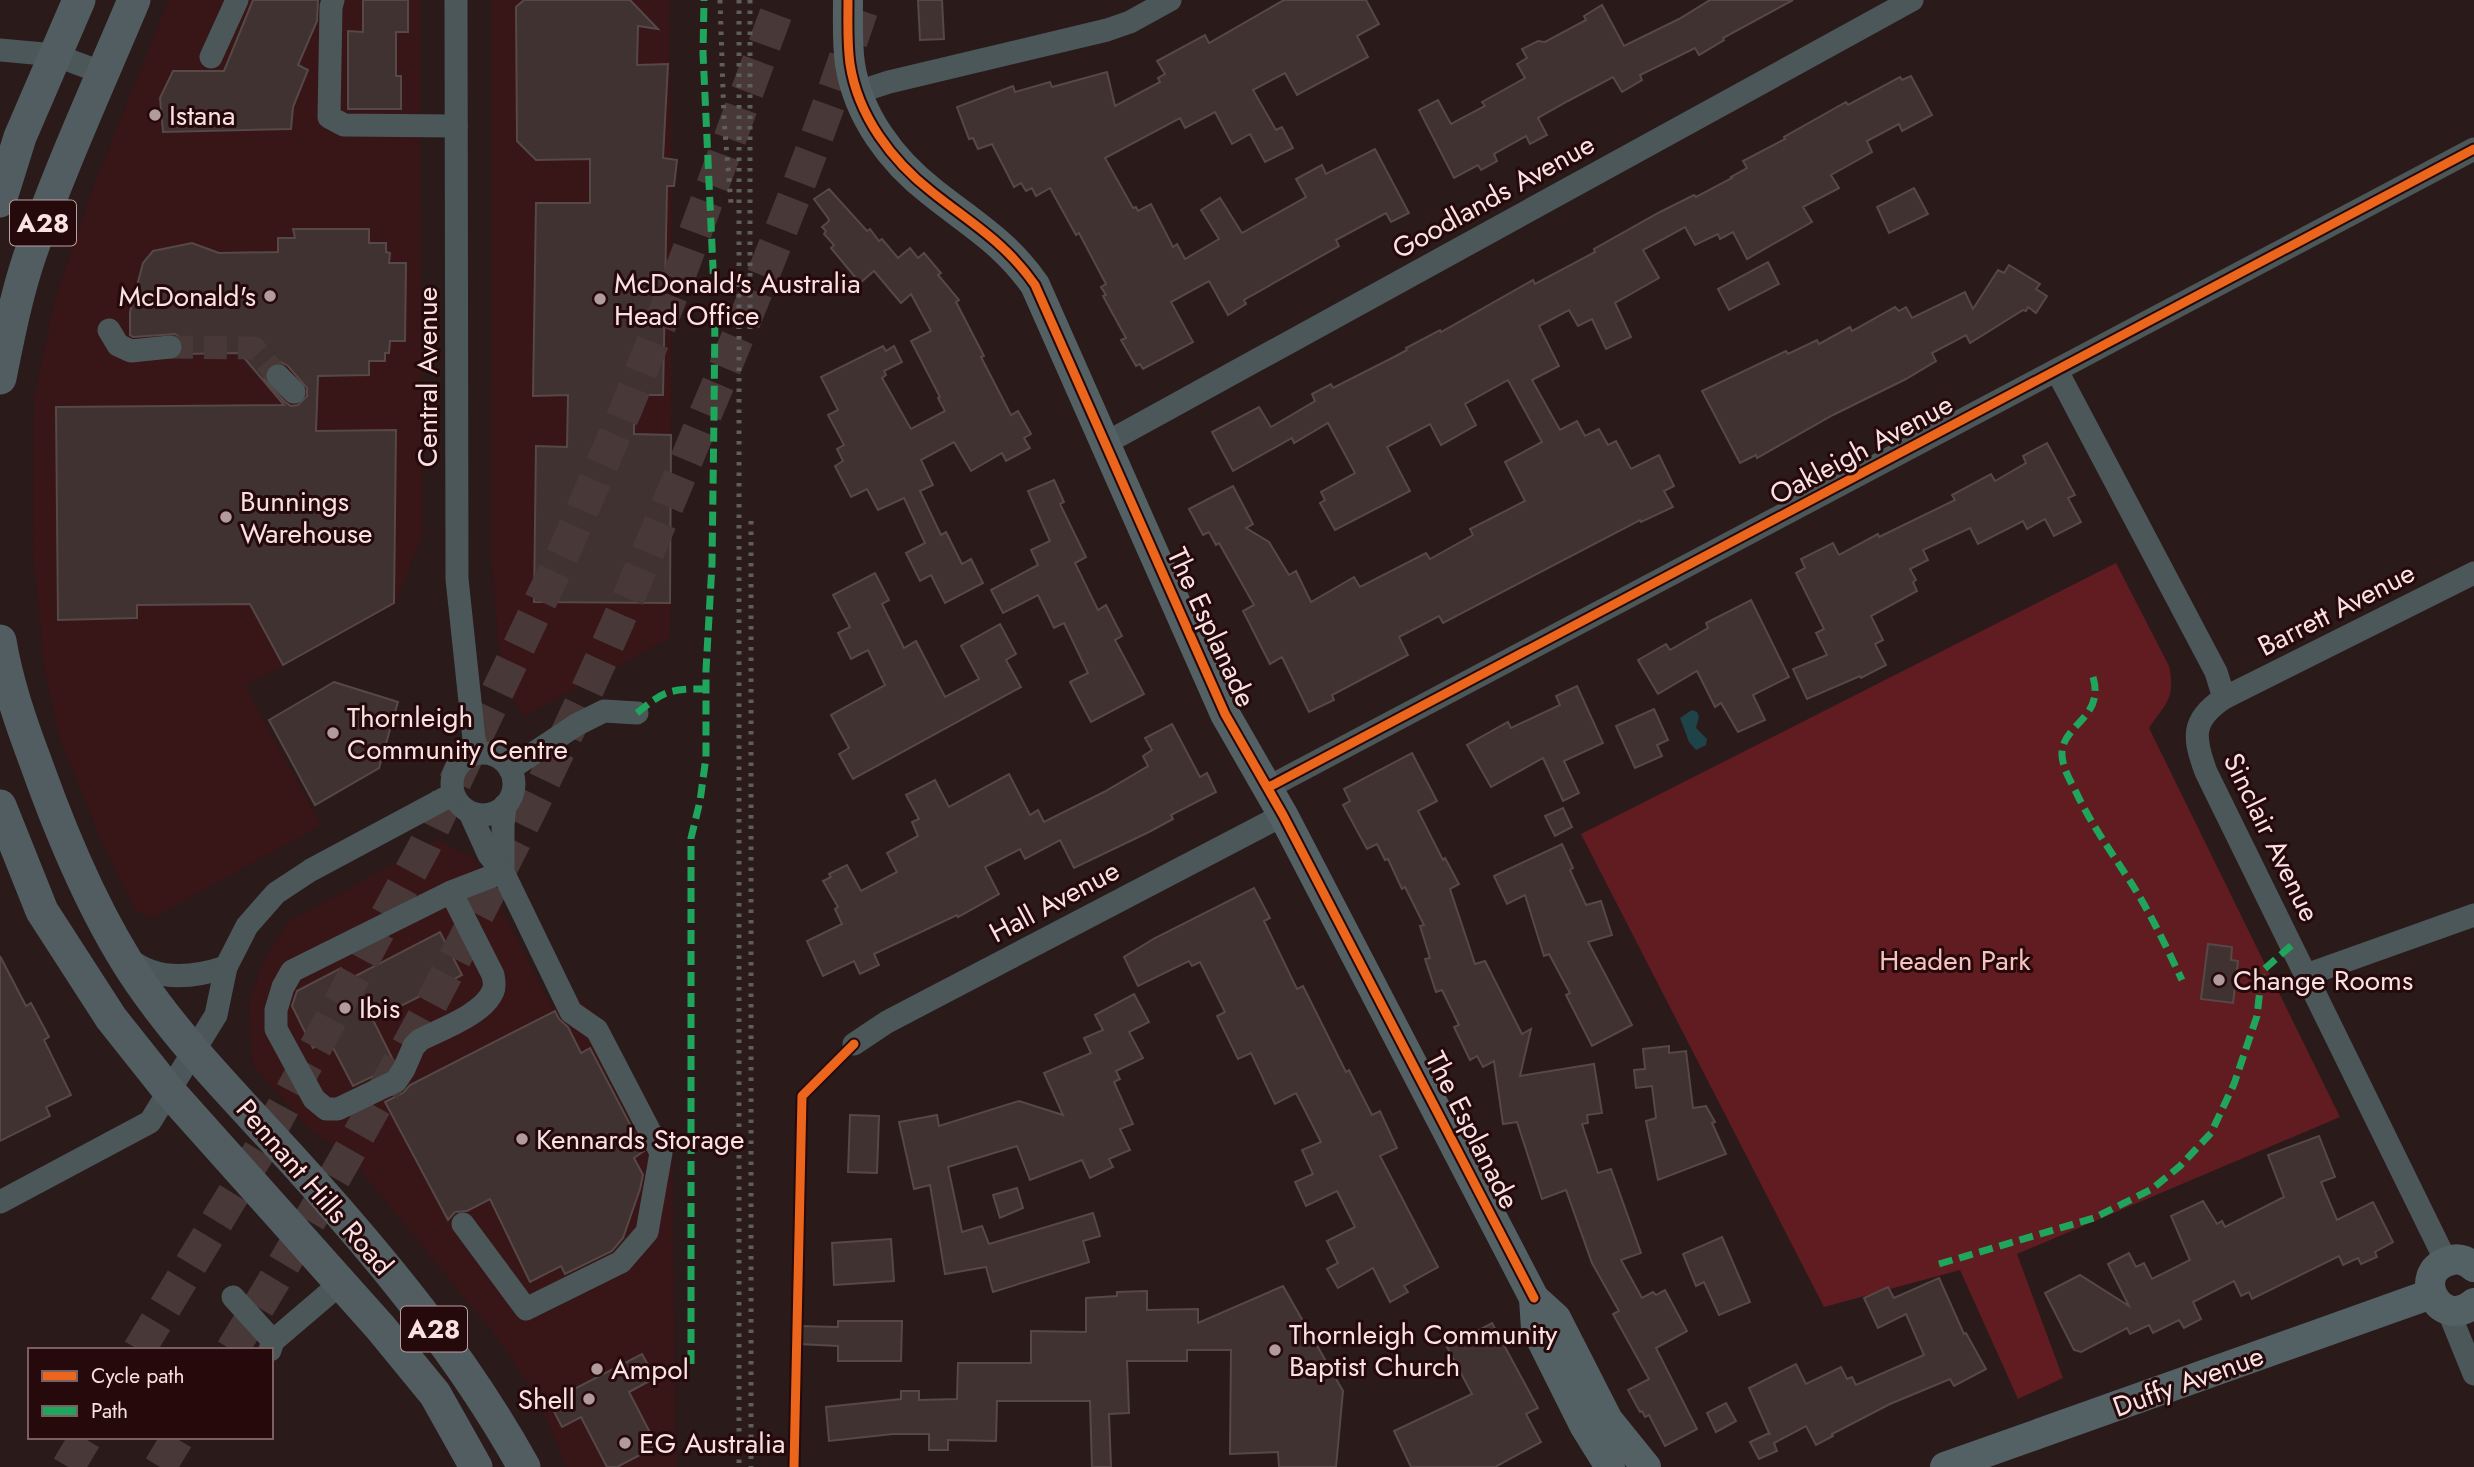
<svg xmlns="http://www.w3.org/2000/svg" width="2474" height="1467" viewBox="0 0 2474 1467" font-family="Jost,sans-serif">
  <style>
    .built { fill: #381516 }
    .green { fill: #601c20 }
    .water { fill: #1e4348 }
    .building { fill: #3f3231; stroke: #574848; stroke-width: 2; fill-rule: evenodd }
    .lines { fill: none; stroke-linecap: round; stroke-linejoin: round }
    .minor-tunnel { stroke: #493838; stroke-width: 23; stroke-dasharray: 23 11; stroke-linecap: butt }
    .highway-tunnel { stroke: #493838; stroke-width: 33; stroke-dasharray: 33 17; stroke-linecap: butt }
    .minor { stroke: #4b5759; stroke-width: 23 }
    .major { stroke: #546164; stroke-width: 30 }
    .highway { stroke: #515d60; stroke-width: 33 }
    .rail { stroke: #5f5d5e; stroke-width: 5; stroke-dasharray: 3.5 7; stroke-linecap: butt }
    .quiet { stroke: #20a55d; stroke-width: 7; stroke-dasharray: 14 7; stroke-linecap: butt }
    .cycleway-casing { stroke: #26090a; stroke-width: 13 }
    .cycleway { stroke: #eb651d; stroke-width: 9 }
    .poi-dot { fill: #b19c9b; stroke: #26090a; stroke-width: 2.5 }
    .labels { text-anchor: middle; stroke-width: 6; stroke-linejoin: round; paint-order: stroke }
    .shield { fill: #26090a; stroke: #baa1a0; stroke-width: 2 }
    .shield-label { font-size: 26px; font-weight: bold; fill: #f9e2e1 }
    .poi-label { font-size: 28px; fill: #f9e2e1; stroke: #26090a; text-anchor: start }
    .street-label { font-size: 28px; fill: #f9e2e1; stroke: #26090a }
    .park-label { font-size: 28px; fill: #f6c3c0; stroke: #26090a }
  </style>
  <rect width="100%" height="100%" fill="#2a1a1a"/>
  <g class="built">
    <path d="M169,0H420L422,536L395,605L245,686L321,825L153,918L135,910L100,838L59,737L45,671L33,557L34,397L54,302L92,190Z"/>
    <path d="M492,0H669L672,188L670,638L523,717L501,676L491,549Z"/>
    <path d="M437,840L476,860L552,1007L575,995L605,1023L672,1149L676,1467H567L535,1394L502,1344L350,1157L310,1130L253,1065L249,1004L263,961L289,921Z"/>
  </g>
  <path class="green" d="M2116,563L2169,666C2176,698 2166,703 2149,728L2340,1117L2017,1254L2063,1378L2018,1399L1960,1270L1824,1307L1581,834Z"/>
  <path class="water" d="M1692,710L1697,712L1699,717L1696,728L1707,739L1706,745L1696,750L1689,742L1680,718Z"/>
  <g class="building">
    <path d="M253,0H318L317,21L298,65L308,70L293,107L291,129L163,132L160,98L173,71H224Z"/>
    <path d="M363,0H408V32H396V76H401V109H348V31L363,32Z"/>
    <path d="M524,0H630L658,29L638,26L637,65L668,64L663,158L677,160L674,186H667L663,395H634V434L671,435L670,603L534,602L536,446L567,447L568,395L533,396L536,203H590V159L536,160L517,141L516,7Z"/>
    <path d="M918,0H942L944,39L920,40Z"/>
    <path d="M1284,0H1366L1379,24L1357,36L1368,57L1297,95L1285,73L1253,90L1276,130L1282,127L1293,148L1265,162L1250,134L1232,144L1215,112L1185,128L1180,118L1105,158L1133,208L1136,207L1138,211L1151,204L1173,247L1177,244L1185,259L1219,239L1201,210L1220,198L1242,233L1306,197L1296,179L1322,165L1326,174L1375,149L1409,213L1391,222L1386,213L1336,240L1339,246L1244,300L1246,304L1228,315L1209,281L1171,302L1193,342L1143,369L1140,364L1136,366L1121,340L1126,338L1103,296L1106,295L1101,287L1106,284L1079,233L1076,235L1050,188L1036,196L1032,188L1026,191L1021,183L1014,187L992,144L978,149L973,138L969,139L957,107L1013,86L1015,92L1050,82L1052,87L1107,72L1115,106L1160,82L1158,78L1165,74L1157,61L1205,35L1209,43Z"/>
    <path d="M1710,0H1793L1723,38L1724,40L1699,55L1695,48L1640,75L1642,80L1622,92L1613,77L1568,101L1538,118L1547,135L1530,144L1526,136L1494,154L1497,161L1481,170L1478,165L1454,178L1419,110L1438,100L1451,124L1485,106L1482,102L1525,78L1517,64L1527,58L1522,49L1538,41L1545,42L1586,20L1584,16L1602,5L1624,46L1679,19Z"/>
    <path d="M1911,76L1932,115L1902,131L1899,124L1867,141L1872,152L1831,175L1839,188L1803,207L1812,222L1747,259L1733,232L1720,239L1718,234L1695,245L1685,227L1643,250L1659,278L1615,303L1631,337L1606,349L1592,319L1578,326L1569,310L1539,326L1559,366L1532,380L1560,430L1577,421L1585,436L1599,429L1608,445L1616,441L1631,469L1659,455L1674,486L1664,491L1673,507L1641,522L1640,520L1443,623L1439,616L1399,637L1408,655L1332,695L1334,700L1309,712L1282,657L1270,664L1243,611L1254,605L1219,543L1216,545L1209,532L1203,535L1189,509L1233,486L1253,524L1246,528L1269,542L1289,575L1296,571L1311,602L1354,577L1360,587L1426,553L1430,559L1473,535L1470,529L1525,501L1505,462L1542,442L1508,380L1465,404L1476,425L1441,445L1430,424L1387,447L1410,491L1335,530L1320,503L1325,500L1321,492L1355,473L1328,423L1294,443L1292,438L1233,471L1212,432L1259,407L1271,427L1315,401L1312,394L1331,384L1333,388L1394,357L1407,350L1406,348L1440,330L1441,332L1533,280L1535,284L1595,252L1594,249L1660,212L1694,195L1696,197L1732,178L1731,177L1747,168L1743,161L1785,139L1784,137L1846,102L1848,105L1900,77L1902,80Z"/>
    <path d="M1914,188L1928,214L1889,233L1877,207Z"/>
    <path d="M829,189L867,231L870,229L879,241L882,239L898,258L910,248L918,258L924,253L941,273L938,275L959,300L956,302L984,356L981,357L1011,415L1018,411L1031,434L1024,438L1030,448L1006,461L1002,453L971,471L954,442L921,460L933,485L920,491L941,535L946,532L962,564L971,559L983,583L945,603L931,575L920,581L906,553L925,543L904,498L878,510L867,489L851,497L835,466L843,461L837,449L844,445L828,415L838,410L821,377L883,346L886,351L894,346L902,362L884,371L886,375L882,378L911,429L945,411L938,398L940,397L911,341L931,331L911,294L901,303L874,271L860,283L831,248L834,245L824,234L826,231L822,227L829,221L828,218L814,199Z"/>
    <path d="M293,229H369V243H386V252L390,253L389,263H406L405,341H390L389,353H385V361H369V375L318,376L316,431L396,430L394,603L283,665L250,604L137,605V618L58,620L56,407L284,405L240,353L182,354L184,345L181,338L175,334L133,337L130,335V312L143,263L153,251L192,243L219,253L278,252V238H295ZM281,362L288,366L307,388V396L298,405L291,406L285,402L265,380L264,373L268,367L274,363Z"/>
    <path d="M1768,262L1779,284L1729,310L1718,289Z"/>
    <path d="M2009,265L2040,284L2036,289L2047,296L2036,313L2028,307L2026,311L2023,310L1970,343L1966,335L1932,353L1936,361L1906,379L1833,415L1757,458L1756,455L1740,463L1702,391L1786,351L1788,354L1817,340L1819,344L1850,327L1852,331L1895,307L1899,311L1906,307L1912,318L1965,292L1973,309L1998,270L2004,273Z"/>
    <path d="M2047,443L2075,495L2068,498L2081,522L2054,536L2045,519L2027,529L2023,521L1978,544L1970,528L1923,550L1928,560L1910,569L1916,580L1913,582L1917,591L1871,616L1883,640L1875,644L1886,665L1861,678L1860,676L1807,699L1793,669L1827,655L1816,633L1824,629L1796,573L1805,568L1801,559L1833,543L1839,555L1878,534L1879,537L1955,500L1952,495L1991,474L1995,481L2026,463L2023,456Z"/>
    <path d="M1054,480L1064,502L1060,504L1086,557L1075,563L1098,610L1106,605L1122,636L1115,640L1144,694L1091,722L1070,682L1088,673L1064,623L1054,628L1038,595L1003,613L991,590L1038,565L1031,550L1050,541L1028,491Z"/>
    <path d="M875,573L889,600L882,604L904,648L916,641L945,697L979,679L961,646L1000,624L1016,654L1006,660L1021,687L853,779L839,754L849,748L831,715L885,685L868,650L851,659L838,633L850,627L833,595Z"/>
    <path d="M1751,600L1789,677L1753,695L1765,720L1738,732L1721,703L1715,707L1697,671L1658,694L1638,660L1666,644L1670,650L1708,628L1706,623Z"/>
    <path d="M334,682L398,702L379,768L315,805L269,720Z"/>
    <path d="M1577,686L1603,743L1564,761L1579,793L1563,801L1543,758L1491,787L1467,745L1508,722L1511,728L1560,705L1556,696Z"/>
    <path d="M1654,709L1668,740L1657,745L1662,756L1635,768L1616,726Z"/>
    <path d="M1172,724L1200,777L1207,773L1216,792L1171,815L1173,819L1149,832L1074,868L1060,840L1025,859L1020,849L985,867L999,894L958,917L957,915L874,954L879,965L860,974L854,961L823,976L807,941L842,924L835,909L838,907L823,881L831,877L829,874L847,865L861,891L897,872L887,853L918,836L912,822L919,819L906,795L935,780L949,807L1009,774L1030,815L1038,810L1044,822L1104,792L1148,766L1143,756L1152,750L1145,738Z"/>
    <path d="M1412,753L1437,801L1418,811L1443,860L1445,858L1459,884L1450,889L1475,964L1485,961L1522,1034L1531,1029L1520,1076L1594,1064L1602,1113L1587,1115L1588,1123L1582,1124L1598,1173L1611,1169L1641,1253L1621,1260L1642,1298L1653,1292L1656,1295L1665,1290L1687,1331L1656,1348L1697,1429L1665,1446L1649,1415L1645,1417L1642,1411L1640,1412L1628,1390L1649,1379L1613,1314L1619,1311L1592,1263L1566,1190L1542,1199L1517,1122L1503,1124L1494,1061L1483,1067L1477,1056L1470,1060L1454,1027L1459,1025L1442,990L1436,992L1425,959L1430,958L1420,926L1424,925L1405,887L1402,889L1388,859L1385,860L1377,844L1367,849L1343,805L1350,801L1344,789Z"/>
    <path d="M1563,808L1572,827L1555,836L1545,816Z"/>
    <path d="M1562,844L1573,868L1570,870L1586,905L1601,901L1612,935L1588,942L1632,1025L1592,1046L1566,995L1570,993L1549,954L1544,956L1525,895L1507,904L1494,876Z"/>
    <path d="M1254,888L1270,918L1264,921L1297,989L1303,986L1346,1072L1349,1070L1372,1115L1380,1111L1397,1148L1380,1156L1438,1267L1404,1286L1408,1292L1390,1302L1373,1268L1338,1288L1327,1269L1338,1263L1327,1241L1355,1227L1337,1191L1306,1206L1295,1182L1313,1174L1302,1150L1321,1142L1296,1093L1275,1104L1251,1053L1238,1059L1217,1016L1225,1012L1200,962L1192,966L1189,961L1138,986L1124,957L1155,938Z"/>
    <path d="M440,932L462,975L373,1020L393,1060L386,1070L353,1086L329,1040L313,1048L292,1006L297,991L341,968L348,980Z"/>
    <path d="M2208,944L2232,947L2231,960L2238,961L2233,1003L2201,999Z"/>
    <path d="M0,956L26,1006L31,1003L49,1037L44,1040L71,1095L46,1107L50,1116L0,1141Z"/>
    <path d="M1134,994L1149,1022L1129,1032L1143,1058L1116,1071L1120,1079L1114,1082L1133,1124L1120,1129L1130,1150L1109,1159L1113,1167L1090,1178L1082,1160L1030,1180L1017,1146L948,1167L962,1232L982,1226L989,1244L1093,1213L1100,1236L1083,1241L1089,1262L993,1292L986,1267L945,1274L930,1185L914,1189L899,1122L937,1115L939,1126L1019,1101L1063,1115L1044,1073L1091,1053L1084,1038L1103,1030L1095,1015Z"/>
    <path d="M555,1011L559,1019L568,1027L581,1053L590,1048L644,1151L634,1158L643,1175L640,1189L623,1238L612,1251L565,1274L561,1266L530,1282L490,1199L467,1211L455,1212L448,1220L385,1102L403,1093L410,1085Z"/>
    <path d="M1669,1046V1053L1686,1051L1693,1108L1706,1106L1715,1122L1712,1123L1726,1154L1658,1180L1646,1121L1656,1118L1652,1086L1636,1088L1634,1070L1645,1069L1643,1049Z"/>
    <path d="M850,1115L879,1116L877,1173L848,1172Z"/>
    <path d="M2319,1136L2335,1177L2321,1182L2337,1220L2373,1202L2393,1242L2375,1252L2377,1257L2361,1264L2358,1258L2343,1265L2339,1256L2252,1299L2249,1292L2241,1296L2234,1281L2193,1302L2201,1319L2184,1328L2179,1320L2153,1333L2149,1325L2130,1334L2127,1328L2081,1352L2074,1350L2045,1293L2080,1275L2129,1306L2108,1264L2129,1253L2136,1267L2144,1263L2152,1279L2190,1260L2171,1216L2203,1201L2217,1224L2222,1221L2225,1227L2284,1197L2268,1155Z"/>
    <path d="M1017,1188L1023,1208L1000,1218L993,1195Z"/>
    <path d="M1722,1237L1750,1302L1719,1315L1704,1282L1696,1286L1683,1254Z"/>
    <path d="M891,1239L894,1281L834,1285L832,1243Z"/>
    <path d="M1939,1278L1964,1334L1966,1333L1986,1369L1954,1386L1950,1379L1890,1404L1832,1434L1833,1436L1816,1445L1806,1426L1774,1443L1777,1451L1759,1459L1750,1442L1769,1433L1770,1435L1749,1388L1796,1364L1806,1384L1841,1367L1847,1379L1852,1377L1856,1385L1924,1355L1906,1314L1878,1328L1864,1298L1888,1287L1894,1298Z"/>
    <path d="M1283,1286L1343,1391L1336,1467H1279L1278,1452L1230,1454L1231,1350H1187V1361H1127L1129,1413L1109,1414L1111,1467H1092L1090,1401H997L996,1441L948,1440V1450H929V1434H893L829,1441L826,1407L901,1399V1391H919V1400L957,1399L958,1363H1031V1331L1086,1332V1298L1117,1296V1292L1147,1291V1310L1198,1309V1323Z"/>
    <path d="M838,1321H902L901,1361H838V1346L799,1344L800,1326L838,1327Z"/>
    <path d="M1492,1323L1538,1408L1526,1414L1541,1442L1495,1467H1411L1394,1431L1472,1394L1447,1347Z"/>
    <path d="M642,1354L655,1378L629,1392L657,1446L617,1467H607L581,1417L562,1427L549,1402Z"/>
    <path d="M1726,1403L1736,1421L1716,1432L1707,1413Z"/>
  </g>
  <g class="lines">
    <path class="minor-tunnel" d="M170,347L254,348L278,376"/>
    <g class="highway-tunnel">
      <path d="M139,1350L260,1150L424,847L567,545L626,409L678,279L781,0"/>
      <path d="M232,1350C351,1156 461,956 559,750C611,642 657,531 703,420C761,282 818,143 865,0"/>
      <path d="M68,1467L86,1437"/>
      <path d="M160,1467L178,1437"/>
    </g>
    <g class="minor">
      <path d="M333,0L331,7L329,117L344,125L456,126"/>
      <path d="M456,0L457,579L474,739L478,753"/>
      <path d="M0,50L55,55L103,73"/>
      <path d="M211,57L237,0"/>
      <path d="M858,92L889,82L1107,30L1130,22L1170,0"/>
      <path d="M109,330L118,345L131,351L170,347"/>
      <path d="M2057,371L2216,672L2224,698C2191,720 2193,737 2206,772L2446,1261"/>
      <path d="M278,376L294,392"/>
      <path d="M1104,444L1912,0"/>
      <path d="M2224,698L2474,573"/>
      <circle cx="483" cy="784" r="31"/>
      <path d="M510,769L576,725L604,711L637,713"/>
      <path d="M1269,787L2474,149"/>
      <path d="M503,872V826L505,805"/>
      <path d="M451,892L493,975C494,980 495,987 493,991C484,1014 441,1029 420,1040L414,1046L404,1069L396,1081L338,1109H326L314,1099L276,1029V1010L283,987L292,971L451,892L503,872"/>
      <path d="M128,958C156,982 193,978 226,967"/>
      <path d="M2306,975L2474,915"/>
      <path d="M854,1044L887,1022L1283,815"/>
      <path d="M0,1202L150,1122L216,1015L226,967L247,926L276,893L311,870L453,794"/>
      <path d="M463,1224L526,1309L621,1262L647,1232L661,1153L597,1030L571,1012L503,872L489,855L470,813"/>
      <path d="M233,1297L273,1341"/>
      <path d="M2448,1310L2474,1374"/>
      <path d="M270,1350L273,1341L341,1283"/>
    </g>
    <g class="major">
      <path d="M848,0C848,22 847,43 850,64C858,116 892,161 932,192C972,224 1005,242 1035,285L1225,714L1283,815L1534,1298L1556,1318L1608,1420L1646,1467"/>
      <path d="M2474,1267C2467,1261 2458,1257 2449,1261C2409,1273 2440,1332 2474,1303"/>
      <path d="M1534,1298L1536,1329L1584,1425L1610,1467"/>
      <path d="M1945,1467L2431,1294"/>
    </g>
    <g class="highway">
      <path d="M0,201L20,137L79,0"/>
      <path d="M0,378C8,338 16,297 29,258C59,170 98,86 134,0"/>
      <path d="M0,641C7,683 21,723 36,763C62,836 96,918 140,982C186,1049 245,1107 299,1167C383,1260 463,1357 524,1467"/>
      <path d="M0,806L42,911L111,1018L169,1091L380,1327L435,1394L476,1467"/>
    </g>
    <g class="rail">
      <path d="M720,0L724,120L731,203"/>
      <path d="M739,0V1467"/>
      <path d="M750,0V332"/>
      <path d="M751,521V1467"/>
    </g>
    <g class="quiet">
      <path d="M2093,677C2106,722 2054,725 2063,762C2065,772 2071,782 2076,792C2090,822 2108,847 2126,875C2148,908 2165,944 2182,980"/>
      <path d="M637,713C665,690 670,689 706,689"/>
      <path d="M1939,1264L2094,1218L2152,1189L2180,1166L2211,1133L2234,1084L2257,1016L2262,971L2292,945"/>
      <path d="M691,1364V838L700,801L706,757V670L712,564L714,414L715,311L703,53L704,0"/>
    </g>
    <defs>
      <g id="cycleway">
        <path d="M848,0C848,22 847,43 850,64C858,116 892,161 932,192C972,224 1005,242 1035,285L1225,714L1283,815L1534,1298"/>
        <path d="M1269,787L2474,149"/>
        <path d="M794,1467L802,1096L854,1044"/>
      </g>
    </defs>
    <use href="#cycleway" class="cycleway-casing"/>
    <use href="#cycleway" class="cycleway"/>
  </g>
  <g class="poi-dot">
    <circle cx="155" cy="115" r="7"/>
    <circle cx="270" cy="296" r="7"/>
    <circle cx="600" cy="299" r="7"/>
    <circle cx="226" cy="517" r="7"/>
    <circle cx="333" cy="733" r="7"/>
    <circle cx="2219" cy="980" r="7"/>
    <circle cx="345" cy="1008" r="7"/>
    <circle cx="522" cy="1139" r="7"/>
    <circle cx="1275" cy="1350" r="7"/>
    <circle cx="597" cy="1369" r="7"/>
    <circle cx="589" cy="1399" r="7"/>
    <circle cx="625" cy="1443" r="7"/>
  </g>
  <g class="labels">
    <g class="shield">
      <rect x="10" y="200.5" width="66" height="45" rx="5"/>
      <rect x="401" y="1306.5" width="66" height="45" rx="5"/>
    </g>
    <g class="shield-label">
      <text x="43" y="232">A28</text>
      <text x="434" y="1338">A28</text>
    </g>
    <g class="poi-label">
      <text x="169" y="125">Istana</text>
      <text x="614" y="293">McDonald's Australia<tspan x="614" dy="32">Head Office</tspan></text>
      <text x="256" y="306" text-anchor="end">McDonald's</text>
      <text x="240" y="511">Bunnings<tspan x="240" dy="32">Warehouse</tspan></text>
      <text x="347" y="727">Thornleigh<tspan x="347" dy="32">Community Centre</tspan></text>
      <text x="2233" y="990">Change Rooms</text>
      <text x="359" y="1018">Ibis</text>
      <text x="536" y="1149">Kennards Storage</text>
      <text x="1289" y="1344">Thornleigh Community<tspan x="1289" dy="32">Baptist Church</tspan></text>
      <text x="611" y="1379">Ampol</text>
      <text x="575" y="1409" text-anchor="end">Shell</text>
      <text x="639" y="1453">EG Australia</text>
    </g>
    <g class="street-label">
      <text transform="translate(1493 196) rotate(-29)" y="10">Goodlands Avenue</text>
      <text transform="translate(427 377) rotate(-90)" y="10">Central Avenue</text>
      <text transform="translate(1861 449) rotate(-28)" y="10">Oakleigh Avenue</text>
      <text transform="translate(2336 609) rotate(-27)" y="10">Barrett Avenue</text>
      <text transform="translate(1212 627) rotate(65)" y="10">The Esplanade</text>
      <text transform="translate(2272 837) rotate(64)" y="10">Sinclair Avenue</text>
      <text transform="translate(1054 901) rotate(-28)" y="10">Hall Avenue</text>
      <text transform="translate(1473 1130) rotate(63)" y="10">The Esplanade</text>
      <text transform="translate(315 1187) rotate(49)" y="10">Pennant Hills Road</text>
      <text transform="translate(2188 1381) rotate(-20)" y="10">Duffy Avenue</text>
    </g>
    <g class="park-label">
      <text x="1955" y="970">Headen Park</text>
    </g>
  </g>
  <rect x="28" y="1348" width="245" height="91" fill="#26090a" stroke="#7a6060" stroke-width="2"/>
  <rect x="42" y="1371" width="35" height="10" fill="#eb651d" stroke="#7a6060" stroke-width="2"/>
  <text x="91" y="1383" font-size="21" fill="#f9e2e1">Cycle path</text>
  <rect x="42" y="1406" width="35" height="10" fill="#20a55d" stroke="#7a6060" stroke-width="2"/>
  <text x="91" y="1418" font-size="21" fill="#f9e2e1">Path</text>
</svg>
